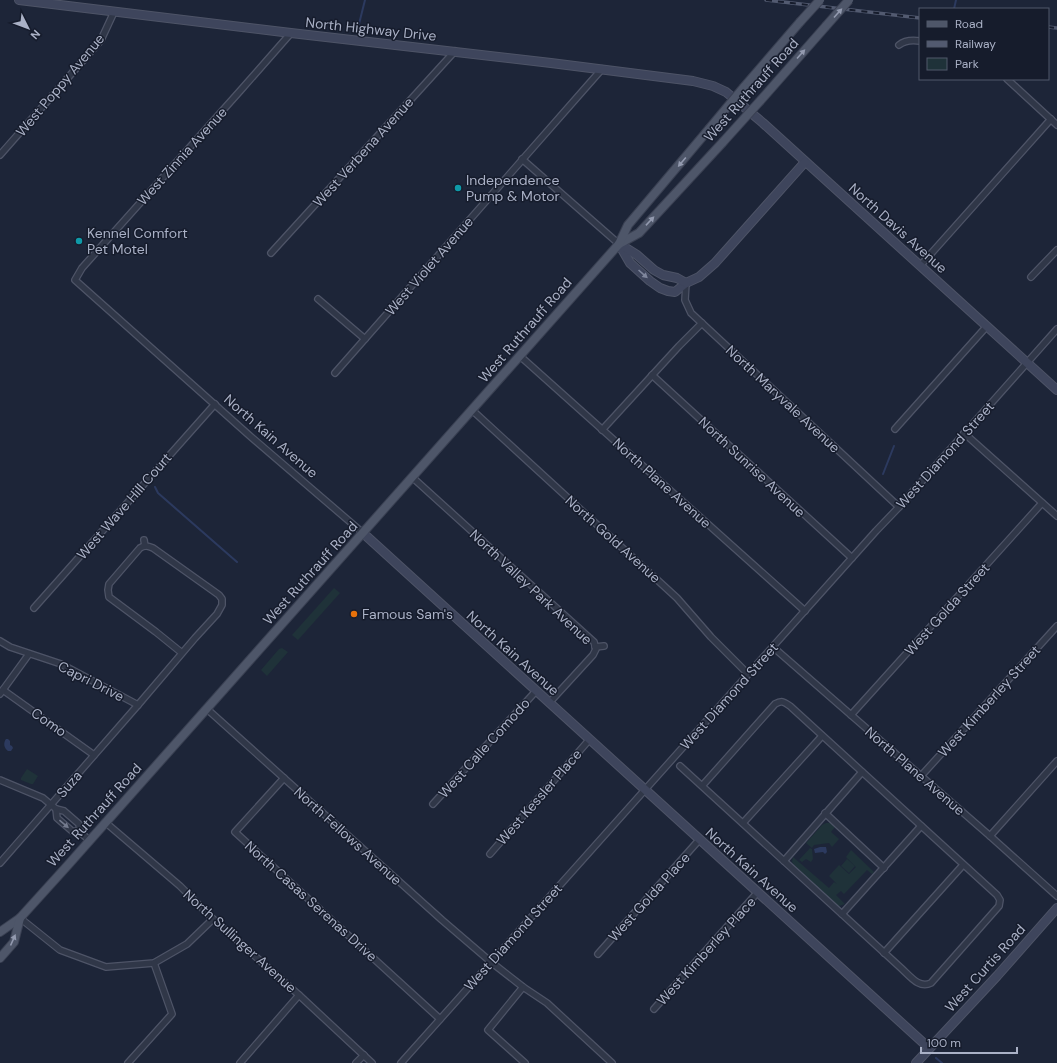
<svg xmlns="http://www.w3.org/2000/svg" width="1057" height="1063" viewBox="0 0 1057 1063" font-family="'DM Sans',sans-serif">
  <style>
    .green { fill: #1f3239 }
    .water { fill: #2c3a5f }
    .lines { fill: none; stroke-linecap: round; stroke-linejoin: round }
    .stream { stroke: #2c3a5f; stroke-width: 2 }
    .street-casing { stroke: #4e5467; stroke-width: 8 }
    .secondary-casing { stroke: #4e5467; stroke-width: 10 }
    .primary-casing { stroke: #3a4052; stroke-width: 10 }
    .street { stroke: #303748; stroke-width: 5.5 }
    .secondary { stroke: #3e455c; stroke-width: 8 }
    .primary { stroke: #4e5669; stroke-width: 8 }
    .rail-casing { stroke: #525a70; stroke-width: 3.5 }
    .rail { stroke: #161c2c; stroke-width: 2; stroke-dasharray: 6; stroke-linecap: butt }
    .primary-bridge-casing { stroke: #3a4052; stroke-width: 10; stroke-linecap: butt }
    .primary-bridge { stroke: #4e5669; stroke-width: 8 }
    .oneway { fill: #939aaf }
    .oneway2 { fill: #7f869c }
    .oneway3 { fill: #737a8d }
    .culture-dot { fill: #0f9aa8; stroke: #161c2c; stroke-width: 1.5 }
    .food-dot { fill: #e8710a; stroke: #161c2c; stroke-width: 1.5 }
    .labels { text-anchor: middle; stroke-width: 3; stroke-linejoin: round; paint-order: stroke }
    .street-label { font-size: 14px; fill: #aab1c6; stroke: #161c2c }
    .poi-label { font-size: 14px; fill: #aab1c6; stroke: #161c2c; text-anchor: start }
  </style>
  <rect width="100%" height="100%" fill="#1d2538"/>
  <g class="green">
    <path d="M334,588L340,593L298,640L292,635Z"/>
    <path d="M282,648L288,652L267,676L261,670L279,649Z"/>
    <path d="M27,769L38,776L33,784H31L21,780V778Z"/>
    <path d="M826,823H830L835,827L831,832L839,839L832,847L829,843L814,845L812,848L806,843L822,825Z"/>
    <path d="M810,848L812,849L813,859L811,862L806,859L802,862L799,860Z"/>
    <path d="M851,850L874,872L872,874L867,870L846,892L844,894L841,891L836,895L845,904L839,906L837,905L794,865L792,862L793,857L829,888L834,882L837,884L829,876L839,865L849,874L856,867L846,857Z"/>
    <path d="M847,859L855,866L849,873L841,866Z"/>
  </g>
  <g class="water">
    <path d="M6,739H8L10,741V745L12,746L13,748L11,751H8C4,748 3,743 6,739Z"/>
    <path d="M820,847H826L827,852L825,854L823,852L815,853L814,849Z"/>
  </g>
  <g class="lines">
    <g class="stream">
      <path d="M954,9L956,0"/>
      <path d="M359,24L365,0"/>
      <path d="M883,474L894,446"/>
      <path d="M155,487L158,493L237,562"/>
      <path d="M936,1058L942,1063"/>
    </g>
    <defs>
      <g id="street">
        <path d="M291,33L240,91L82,268L75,280L250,436L363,533"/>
        <path d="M899,45C905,40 913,40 920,41"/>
        <path d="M1007,79L1057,125"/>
        <path d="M0,155L101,40L114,12"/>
        <path d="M522,159L619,244"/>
        <path d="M271,253L455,51"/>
        <path d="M920,266L1051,119"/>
        <path d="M1031,277L1057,250"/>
        <path d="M686,283L685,300L691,313L899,507"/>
        <path d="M318,299L365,339"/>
        <path d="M520,356L805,611"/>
        <path d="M335,373L602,69"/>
        <path d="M652,375L852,558"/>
        <path d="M472,410L677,598L711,637L748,674"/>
        <path d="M895,429L987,326"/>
        <path d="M602,430L679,346L702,323"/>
        <path d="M964,433L1057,516"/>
        <path d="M412,477L594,642L596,649L593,655L549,703"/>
        <path d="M144,540L145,546"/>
        <path d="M34,608L215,404"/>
        <path d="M0,641L10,647L61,664L138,705"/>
        <path d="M595,647L604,646"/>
        <path d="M773,647L990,836L1057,896"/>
        <path d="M3,690L94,755"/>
        <path d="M0,694L29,654"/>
        <path d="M207,709L442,920L491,962L523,987L547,1003L612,1063"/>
        <path d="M851,715L1042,503"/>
        <path d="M680,766L901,968C910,976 919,989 931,983L999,906L1000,900L997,895L790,706C784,702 782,700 775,704L702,786"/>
        <path d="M921,776L1057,626"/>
        <path d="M284,778L235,832L440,1019"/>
        <path d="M0,780L43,798L56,809L64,811L79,824L80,832"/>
        <path d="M433,804L536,691"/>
        <path d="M56,809L57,818L72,831L80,832L89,840"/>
        <path d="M825,813L884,868"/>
        <path d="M105,822L180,886L213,919L299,995L372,1063"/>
        <path d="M743,823L822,736"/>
        <path d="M990,836L1057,761"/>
        <path d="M490,854L589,740"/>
        <path d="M784,861L862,772"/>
        <path d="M0,863L138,705L195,638L217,614L222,605V599L219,595L153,548C148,546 145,545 140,548L109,584L108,590L109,597L156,632L182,653"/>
        <path d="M842,914L921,826"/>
        <path d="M20,918L60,950L106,967L154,963L187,944L213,919"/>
        <path d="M884,953L963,865"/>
        <path d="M598,954L699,840"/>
        <path d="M523,987L488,1030L525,1063"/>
        <path d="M654,1009L757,893"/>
        <path d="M128,1063L172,1014L154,963"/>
        <path d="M240,1063L299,995"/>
        <path d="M356,1063L364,1055"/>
        <path d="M401,1063L876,531L899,507L1057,329"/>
      </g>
      <g id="secondary">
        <path d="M19,0L291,33L551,63L693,81L713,86L726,92L763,123L1057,390"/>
        <path d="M619,244L630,263L650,281L660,288L668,291L675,292L686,283L699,277L715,263L805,162"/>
        <path d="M621,245L637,255L654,270L663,275L677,278L686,283"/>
        <path d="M363,533L929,1048"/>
        <path d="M916,1063L997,976L1057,908"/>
      </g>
      <g id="primary">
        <path d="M744,87L800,22"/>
        <path d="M760,101L826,26"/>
        <path d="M619,244L639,233L723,142"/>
        <path d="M0,932L20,918L68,865L619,244L628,225L709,129"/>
        <path d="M0,958L14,942L20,918"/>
      </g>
    </defs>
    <use href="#street" class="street-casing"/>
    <use href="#secondary" class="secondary-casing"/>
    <use href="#primary" class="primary-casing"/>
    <use href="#street" class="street"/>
    <use href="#secondary" class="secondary"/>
    <use href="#primary" class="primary"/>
    <defs>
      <g id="rail">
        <path d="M766,0L920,18"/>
        <path d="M1048,27L1057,28"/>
      </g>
    </defs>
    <use href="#rail" class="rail-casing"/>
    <use href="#rail" class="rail"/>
    <defs>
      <g id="primary-bridge">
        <path d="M800,22L820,0"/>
        <path d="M826,26L849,0"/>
        <path d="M709,129L744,87"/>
        <path d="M723,142L760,101"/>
      </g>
    </defs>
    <use href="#primary-bridge" class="primary-bridge-casing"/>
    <use href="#primary-bridge" class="primary-bridge"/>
  </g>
  <defs><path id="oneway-solid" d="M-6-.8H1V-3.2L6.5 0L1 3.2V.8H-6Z"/></defs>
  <g class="oneway">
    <use href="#oneway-solid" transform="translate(838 13) rotate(-48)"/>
    <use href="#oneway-solid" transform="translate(801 54) rotate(-48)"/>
    <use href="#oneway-solid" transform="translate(682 162) rotate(130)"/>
    <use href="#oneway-solid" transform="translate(650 221) rotate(-47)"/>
    <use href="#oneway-solid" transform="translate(13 940) rotate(-66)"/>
  </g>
  <use class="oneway2" href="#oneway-solid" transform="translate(643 274) rotate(42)"/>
  <use class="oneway3" href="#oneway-solid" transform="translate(64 824) rotate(40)"/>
  <g class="culture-dot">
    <circle cx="458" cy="188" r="4"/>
    <circle cx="79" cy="241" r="4"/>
  </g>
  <circle class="food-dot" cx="354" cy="614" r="4"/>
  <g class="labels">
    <g class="street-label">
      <text transform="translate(371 29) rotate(6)" y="5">North Highway Drive</text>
      <text transform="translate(60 85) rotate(-50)" y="5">West Poppy Avenue</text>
      <text transform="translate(751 90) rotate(-48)" y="5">West Ruthrauff Road</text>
      <text transform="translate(363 152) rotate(-48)" y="5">West Verbena Avenue</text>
      <text transform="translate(182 156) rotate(-48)" y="5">West Zinnia Avenue</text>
      <text transform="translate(898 228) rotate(42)" y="5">North Davis Avenue</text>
      <text transform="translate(429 266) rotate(-49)" y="5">West Violet Avenue</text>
      <text transform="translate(525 330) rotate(-49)" y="5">West Ruthrauff Road</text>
      <text transform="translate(783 399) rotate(43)" y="5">North Maryvale Avenue</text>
      <text transform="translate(271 436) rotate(41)" y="5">North Kain Avenue</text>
      <text transform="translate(945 455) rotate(-48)" y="5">West Diamond Street</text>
      <text transform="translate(752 467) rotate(43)" y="5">North Sunrise Avenue</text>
      <text transform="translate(662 483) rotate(42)" y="5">North Plane Avenue</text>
      <text transform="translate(124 506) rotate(-49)" y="5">West Wave Hill Court</text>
      <text transform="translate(613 539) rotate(42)" y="5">North Gold Avenue</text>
      <text transform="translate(310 573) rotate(-48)" y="5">West Ruthrauff Road</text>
      <text transform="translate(531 587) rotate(43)" y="5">North Valley Park Avenue</text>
      <text transform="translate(947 609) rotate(-48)" y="5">West Golda Street</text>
      <text transform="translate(513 653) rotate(42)" y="5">North Kain Avenue</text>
      <text transform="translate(91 681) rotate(27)" y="5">Capri Drive</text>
      <text transform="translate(729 696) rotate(-48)" y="5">West Diamond Street</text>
      <text transform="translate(989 701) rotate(-48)" y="5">West Kimberley Street</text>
      <text transform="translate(49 722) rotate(35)" y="5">Como</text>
      <text transform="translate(484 748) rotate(-48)" y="5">West Calle Comodo</text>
      <text transform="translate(915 771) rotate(41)" y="5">North Plane Avenue</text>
      <text transform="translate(69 784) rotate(-49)" y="5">Suza</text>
      <text transform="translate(539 797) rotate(-49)" y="5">West Kessler Place</text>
      <text transform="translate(94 815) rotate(-48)" y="5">West Ruthrauff Road</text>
      <text transform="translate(348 836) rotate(42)" y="5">North Fellows Avenue</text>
      <text transform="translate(752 870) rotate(42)" y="5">North Kain Avenue</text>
      <text transform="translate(649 897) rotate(-48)" y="5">West Golda Place</text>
      <text transform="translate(311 901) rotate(42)" y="5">North Casas Serenas Drive</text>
      <text transform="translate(513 937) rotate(-48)" y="5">West Diamond Street</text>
      <text transform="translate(240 941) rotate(42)" y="5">North Sullinger Avenue</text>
      <text transform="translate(706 951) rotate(-48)" y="5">West Kimberley Place</text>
      <text transform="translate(985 968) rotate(-48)" y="5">West Curtis Road</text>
    </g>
    <g class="poi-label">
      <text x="466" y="185">Independence<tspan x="466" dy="16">Pump &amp; Motor</tspan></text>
      <text x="87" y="238">Kennel Comfort<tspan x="87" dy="16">Pet Motel</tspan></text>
      <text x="362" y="619">Famous Sam's</text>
    </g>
  </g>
  <rect x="919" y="8" width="130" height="72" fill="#161c2c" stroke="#51586a"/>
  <rect x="927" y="21" width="20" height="6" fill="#4e5669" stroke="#51586a"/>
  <text x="955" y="28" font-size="12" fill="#aab1c6">Road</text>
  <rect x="927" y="41" width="20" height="6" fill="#525a70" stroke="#51586a"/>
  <text x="955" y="48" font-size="12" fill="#aab1c6">Railway</text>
  <rect x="927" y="58" width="20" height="12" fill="#1f3239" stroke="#51586a"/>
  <text x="955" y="68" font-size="12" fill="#aab1c6">Park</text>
  <g transform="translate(28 28) rotate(132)" stroke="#161c2c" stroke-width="3" paint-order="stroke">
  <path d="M0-3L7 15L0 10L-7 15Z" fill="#aab1c6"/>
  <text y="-6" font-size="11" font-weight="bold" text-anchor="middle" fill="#aab1c6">N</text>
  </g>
  <path d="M921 1047v6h96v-6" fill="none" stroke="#aab1c6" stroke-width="2"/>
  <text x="927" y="1047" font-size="12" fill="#aab1c6" stroke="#161c2c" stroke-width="3" paint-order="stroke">100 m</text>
</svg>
